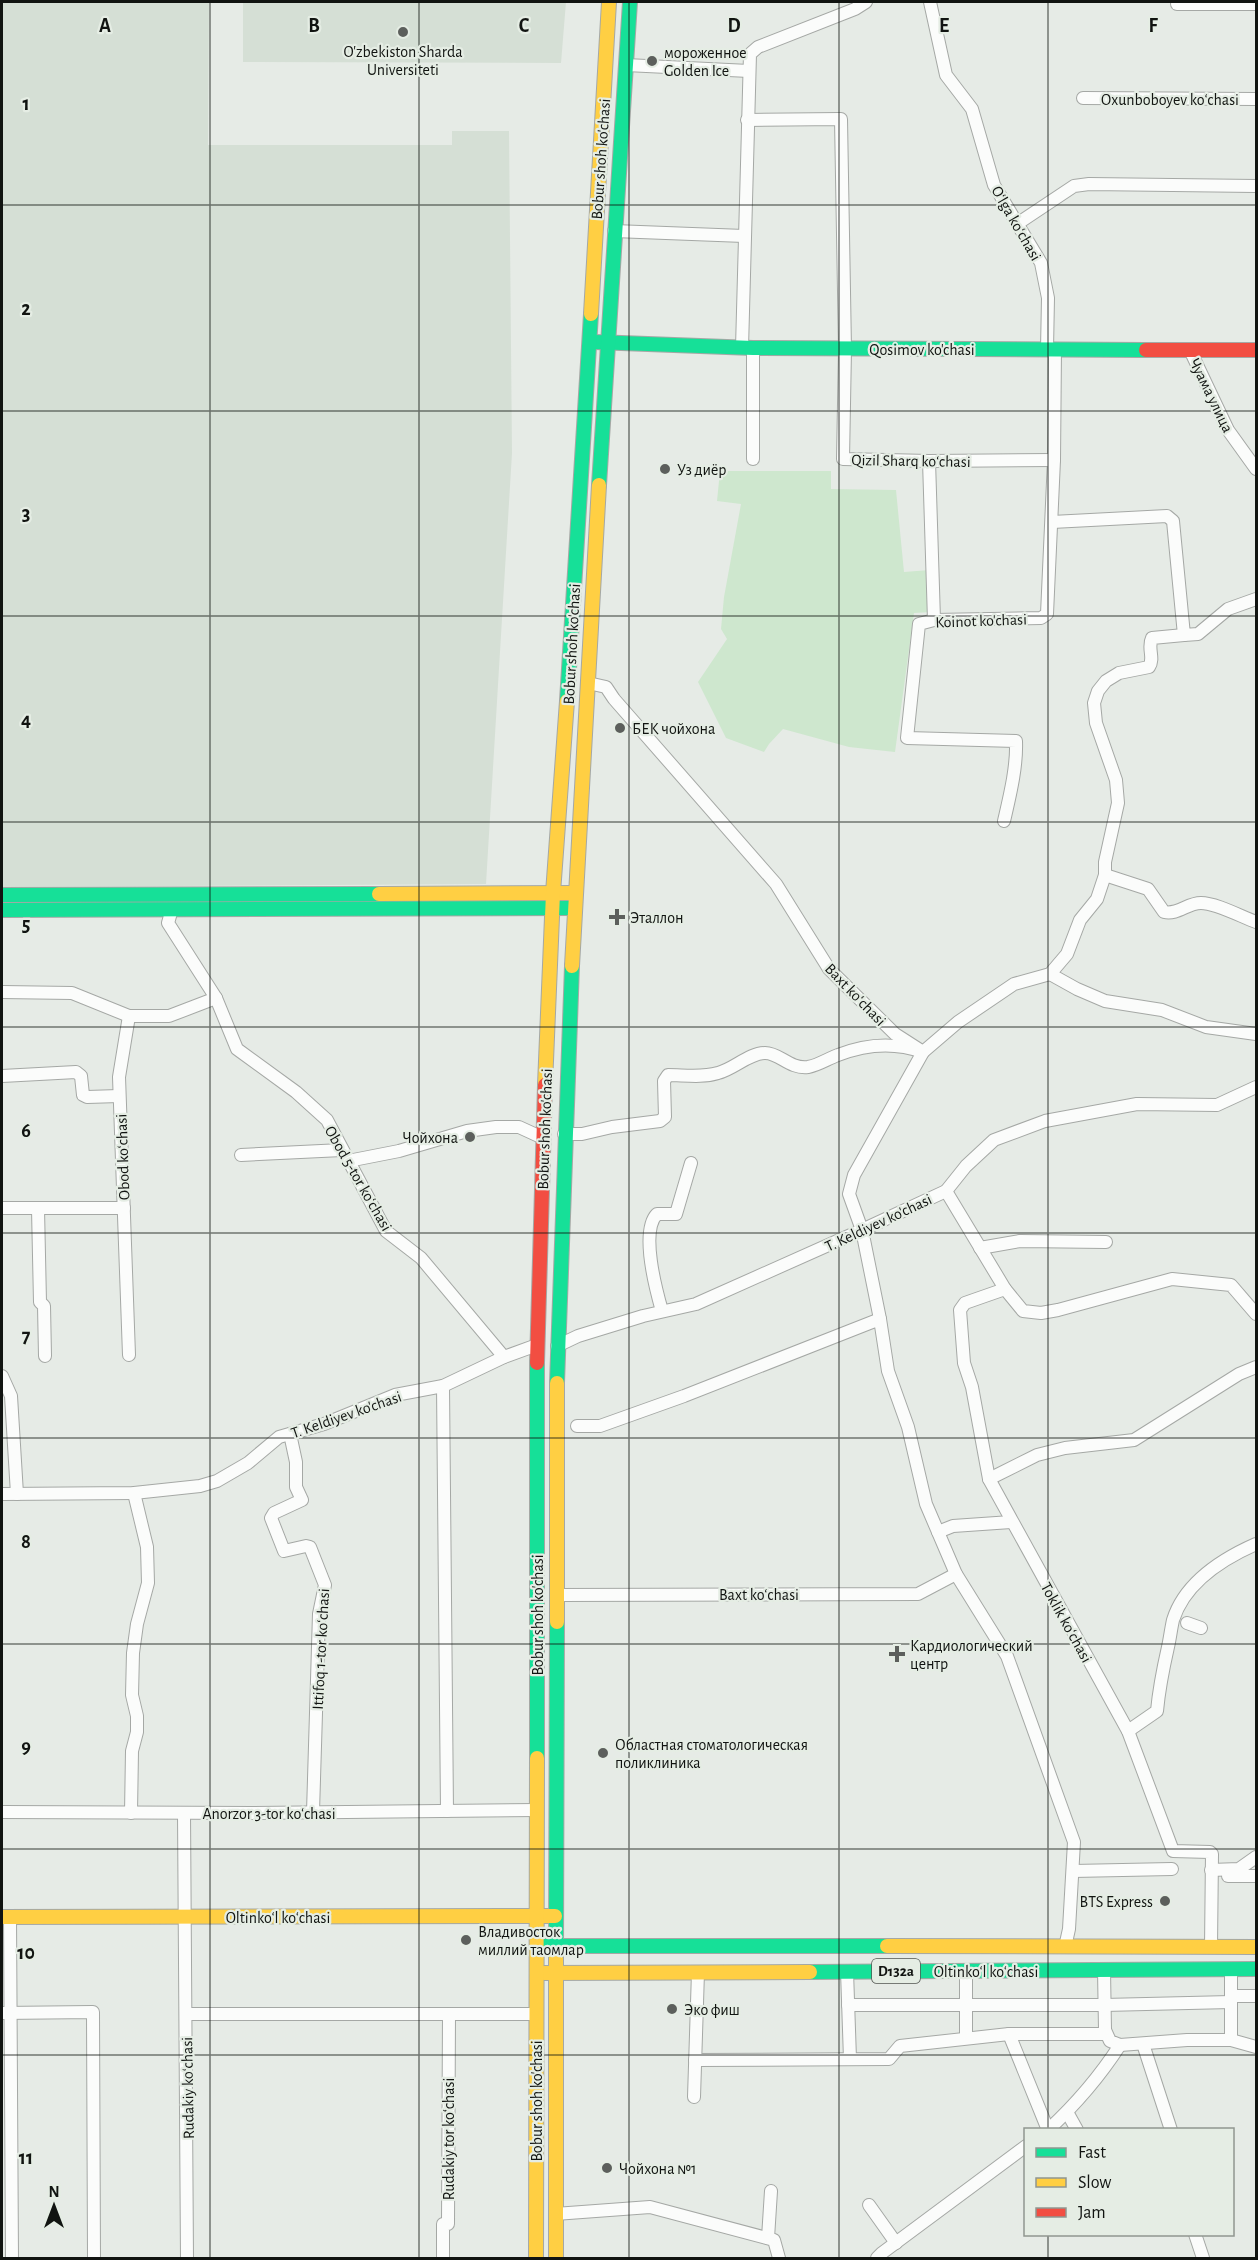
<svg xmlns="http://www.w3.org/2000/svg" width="1258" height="2260" viewBox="0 0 1258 2260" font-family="'Alegreya Sans',sans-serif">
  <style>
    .built { fill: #d5dfd5 }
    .green { fill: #cee7ce }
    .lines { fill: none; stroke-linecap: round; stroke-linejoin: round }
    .street-casing { stroke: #a5a8a5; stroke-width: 14 }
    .fast-casing { stroke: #a5a8a5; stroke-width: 16 }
    .slow-casing { stroke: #a5a8a5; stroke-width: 16 }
    .jam-casing { stroke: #a5a8a5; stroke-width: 16 }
    .street { stroke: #fbfcfb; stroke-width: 12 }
    .fast { stroke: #16e098; stroke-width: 14 }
    .slow { stroke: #ffcf43; stroke-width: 14 }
    .jam { stroke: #f24e42; stroke-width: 14 }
    .grid { fill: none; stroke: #111411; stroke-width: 1.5; stroke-opacity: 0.55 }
    .poi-dot { fill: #5c5f5c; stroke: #e5ede4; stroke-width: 2 }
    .labels { text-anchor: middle; stroke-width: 4.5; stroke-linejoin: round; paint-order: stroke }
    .shield { fill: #e5ede4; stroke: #515550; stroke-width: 1.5 }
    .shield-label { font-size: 15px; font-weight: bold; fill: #111411 }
    .poi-label { font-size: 16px; fill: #111411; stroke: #e5ede4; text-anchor: start }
    .street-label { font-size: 16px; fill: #111411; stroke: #e5ede4 }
    .grid-label { font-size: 20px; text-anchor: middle; font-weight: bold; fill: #111411; stroke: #e5ede4; stroke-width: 4.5; stroke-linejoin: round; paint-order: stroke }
  </style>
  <rect width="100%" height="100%" fill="#e6ebe6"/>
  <g class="built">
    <path d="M2,2H209L208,145H452V131H509L512,453L486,884L2,887Z"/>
    <path d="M243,2H566L561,63L243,62Z"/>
  </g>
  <path class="green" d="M720,471H831V489L896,490L904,572L930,570L931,612L914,613L895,752L849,747L783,729L769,744L764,752L726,738L698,682L727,639L721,629L724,597L741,504L717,501Z"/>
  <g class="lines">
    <defs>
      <g id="street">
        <path d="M930,2L946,75L972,109L994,185L1041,263L1048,298L1047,349"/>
        <path d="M1177,4H1256"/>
        <path d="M626,65L749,71"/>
        <path d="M1083,98L1256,99"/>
        <path d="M747,120L841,119L845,349L843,459L929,461L1054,460"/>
        <path d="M1017,224L1074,186L1089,184L1256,186"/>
        <path d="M614,231L744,236"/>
        <path d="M742,348L750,54L758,47L855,9L866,2"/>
        <path d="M1190,350L1228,430L1256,469"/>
        <path d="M753,459V348"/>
        <path d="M929,461L934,620"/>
        <path d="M1052,522L1167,516L1173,521L1184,635L1198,634L1228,609L1256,599"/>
        <path d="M588,683L606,687L614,699L776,884L829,969L895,1034L923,1052L854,1175L849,1194L862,1230L880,1319"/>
        <path d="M1004,821C1010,795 1017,767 1016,741L907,738L919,624L934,620L1041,618L1047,614L1054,460L1055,349"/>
        <path d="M1105,875L1148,889L1164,912C1178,915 1187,903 1201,903C1216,903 1242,917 1256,922"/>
        <path d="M172,909L168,923L216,998L237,1049L296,1092L327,1120L386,1231L421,1258L504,1357"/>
        <path d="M1050,974L1077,989L1105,1001L1162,1010L1206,1027L1256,1034"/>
        <path d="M2,992L72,993L129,1016H169L216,998"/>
        <path d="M129,1016L119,1077L129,1355"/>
        <path d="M2,1076L76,1072L81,1076L83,1095L87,1097L119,1096"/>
        <path d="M564,1134H582L612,1127L660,1121L665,1117L664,1081L668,1075C684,1075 702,1078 718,1073C734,1069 749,1053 765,1053C780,1053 789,1069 808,1067C819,1065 827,1059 838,1055C866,1044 895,1042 923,1052L958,1022L1014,984L1050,974L1067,954L1080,920L1097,899L1105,875V862L1118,803L1116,780L1096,723L1094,703L1098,691L1106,681L1119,673L1149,667C1155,658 1147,648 1152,638L1184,635"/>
        <path d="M241,1155L342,1150"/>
        <path d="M348,1161L399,1151L467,1131L496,1127H519L543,1138"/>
        <path d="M946,1191L1005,1289L1023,1311L1041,1313L1058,1310L1172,1279L1231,1285L1256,1314"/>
        <path d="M2,1208H124"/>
        <path d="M38,1209L40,1302L44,1306L45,1356"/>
        <path d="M980,1248L1020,1241L1106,1242"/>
        <path d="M1005,1289L965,1303L960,1310L964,1363L972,1387L989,1479L1128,1731L1173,1851L1210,1852L1212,1854L1211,1947"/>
        <path d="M662,1311C656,1290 640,1231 657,1214H676L691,1163"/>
        <path d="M557,1346L578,1336L643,1316L696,1304L862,1230L946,1191L966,1166L994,1140L1045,1121L1137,1104L1217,1105L1256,1087"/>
        <path d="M2,1376L11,1396L17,1494"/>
        <path d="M443,1386L447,1811"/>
        <path d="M577,1426H600L684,1396L880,1319L888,1371L908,1427L926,1504L956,1574L1007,1656L1074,1842L1069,1929L1065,1947"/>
        <path d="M290,1434L296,1462V1487L302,1500L274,1513L271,1518L284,1551L306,1546L310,1547L325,1585L319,1614L313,1812"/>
        <path d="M989,1479L1037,1455L1065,1448L1134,1440L1239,1374L1256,1367"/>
        <path d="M2,1494L134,1493L200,1486L217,1481L248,1463L279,1437L324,1424L395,1395L443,1386L504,1357L537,1345"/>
        <path d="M938,1532L953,1526L1011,1522"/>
        <path d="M557,1595L918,1594L956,1574"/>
        <path d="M1187,1623L1201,1628"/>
        <path d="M1128,1731L1157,1711C1159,1689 1163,1669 1168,1647C1170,1638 1171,1629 1173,1620C1185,1582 1222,1559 1256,1544"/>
        <path d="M2,1812L253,1813L537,1810"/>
        <path d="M131,1813L132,1751L137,1732V1716L132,1695L133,1653L137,1624L148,1583L147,1547L134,1493"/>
        <path d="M184,1813L187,2258"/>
        <path d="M1211,1870L1239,1869L1256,1857"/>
        <path d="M1073,1871L1172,1869"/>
        <path d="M1228,1876H1256"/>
        <path d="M10,1917L12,2258"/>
        <path d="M1104,1970L1105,2030L1110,2041L1120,2045L1187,2040H1231V1969"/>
        <path d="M847,1971L850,2059"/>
        <path d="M966,1971V2038"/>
        <path d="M1231,1996H1256"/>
        <path d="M848,2005H1104L1231,2002"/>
        <path d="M2,2013L93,2012L94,2258"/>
        <path d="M186,2014H536"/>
        <path d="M1009,2034L1048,2130"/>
        <path d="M1231,2040L1256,2047"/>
        <path d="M1143,2044L1171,2130"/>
        <path d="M695,2060L889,2059L900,2046L1009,2034H1105"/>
        <path d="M694,2097L698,1972"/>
        <path d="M1067,2112L1077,2130"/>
        <path d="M1048,2130C1075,2105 1100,2076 1120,2045"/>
        <path d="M869,2205L896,2243"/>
        <path d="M555,2214L650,2207L774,2240L779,2258"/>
        <path d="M1195,2234L1203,2258"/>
        <path d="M768,2238L771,2191"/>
        <path d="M443,2258V2224H448L449,2014"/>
        <path d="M877,2258L882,2253L1026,2146"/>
      </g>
      <g id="fast">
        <path d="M595,342L753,348L1146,350"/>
        <path d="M599,485L630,2"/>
        <path d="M567,701L591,314"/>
        <path d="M2,895L379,894"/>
        <path d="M2,910L574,908"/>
        <path d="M557,1383L572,966"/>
        <path d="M537,1758V1363"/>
        <path d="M544,1946H887"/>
        <path d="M556,1958L557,1622"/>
        <path d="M810,1972L1256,1969"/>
      </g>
      <g id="slow">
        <path d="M591,314L609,2"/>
        <path d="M379,894L575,893"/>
        <path d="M572,966L599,485"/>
        <path d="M545,1085L553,893L567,701"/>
        <path d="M557,1622V1383"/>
        <path d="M2,1917L555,1916"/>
        <path d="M887,1946L1256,1947"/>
        <path d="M544,1973L810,1972"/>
        <path d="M536,2258L537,1758"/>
        <path d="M556,2258V1958"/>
      </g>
      <g id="jam">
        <path d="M1146,350H1256"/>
        <path d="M537,1363L545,1085"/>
      </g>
    </defs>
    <use href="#street" class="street-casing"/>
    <use href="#fast" class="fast-casing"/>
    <use href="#slow" class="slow-casing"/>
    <use href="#jam" class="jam-casing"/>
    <use href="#street" class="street"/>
    <use href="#fast" class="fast"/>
    <use href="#slow" class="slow"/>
    <use href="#jam" class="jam"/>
  </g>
  <path class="grid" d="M210,2V2258M419,2V2258M629,2V2258M839,2V2258M1048,2V2130M2,205H1256M2,411H1256M2,616H1256M2,822H1256M2,1027H1256M2,1233H1256M2,1438H1256M2,1644H1256M2,1849H1256M2,2055H1256M1048,2234V2258"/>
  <g class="poi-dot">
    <circle cx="403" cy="32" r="6"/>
    <circle cx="652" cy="61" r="6"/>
    <circle cx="665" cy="469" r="6"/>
    <circle cx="620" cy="728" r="6"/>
    <path d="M614 908h6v6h6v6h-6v6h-6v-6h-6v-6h6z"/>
    <circle cx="470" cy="1137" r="6"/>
    <path d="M894 1645h6v6h6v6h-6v6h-6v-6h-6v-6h6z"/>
    <circle cx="603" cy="1753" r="6"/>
    <circle cx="1165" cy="1901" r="6"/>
    <circle cx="466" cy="1940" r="6"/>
    <circle cx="672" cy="2009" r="6"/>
    <circle cx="607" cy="2168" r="6"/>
  </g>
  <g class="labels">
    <rect class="shield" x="872" y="1959" width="48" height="24" rx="4.5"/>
    <g class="shield-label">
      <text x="896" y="1976">D132a</text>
    </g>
    <g class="poi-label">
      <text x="403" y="57" text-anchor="middle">O'zbekiston Sharda<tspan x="403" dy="18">Universiteti</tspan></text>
      <text x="664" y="58">мороженное<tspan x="664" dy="18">Golden Ice</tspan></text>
      <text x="677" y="475">Уз диёр</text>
      <text x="632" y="734">БЕК чойхона</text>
      <text x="630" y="923">Эталлон</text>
      <text x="458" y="1143" text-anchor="end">Чойхона</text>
      <text x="910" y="1651">Кардиологический<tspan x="910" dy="18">центр</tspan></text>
      <text x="615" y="1750">Областная стоматологическая<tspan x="615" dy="18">поликлиника</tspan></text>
      <text x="1153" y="1907" text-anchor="end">BTS Express</text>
      <text x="478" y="1937">Владивосток<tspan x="478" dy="18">миллий таомлар</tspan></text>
      <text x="684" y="2015">Эко фиш</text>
      <text x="619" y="2174">Чойхона №1</text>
    </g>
    <g class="street-label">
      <text x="1170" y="105">Oxunboboyev koʻchasi</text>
      <text transform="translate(600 159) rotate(-86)" y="6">Bobur shoh ko'chasi</text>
      <text transform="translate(1017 223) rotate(60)" y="6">Oʻlga koʻchasi</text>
      <text x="922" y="355">Qosimov ko'chasi</text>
      <text transform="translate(1212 395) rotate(64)" y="6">Чуама улица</text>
      <text transform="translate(911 460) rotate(1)" y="6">Qizil Sharq koʻchasi</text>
      <text transform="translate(981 620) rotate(-2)" y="6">Koinot ko'chasi</text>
      <text transform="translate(571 644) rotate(-87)" y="6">Bobur shoh ko'chasi</text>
      <text transform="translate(856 994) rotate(46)" y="6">Baxt koʻchasi</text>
      <text transform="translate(544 1129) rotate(-88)" y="6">Bobur shoh ko'chasi</text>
      <text transform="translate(122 1157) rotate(-92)" y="6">Obod koʻchasi</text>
      <text transform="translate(359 1178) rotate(60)" y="6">Obod 5-tor koʻchasi</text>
      <text transform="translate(878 1222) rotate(-25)" y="6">T. Keldiyev ko'chasi</text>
      <text transform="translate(346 1414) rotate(-19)" y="6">T. Keldiyev ko'chasi</text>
      <text x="759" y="1600">Baxt koʻchasi</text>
      <text transform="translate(537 1615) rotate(-90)" y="6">Bobur shoh ko'chasi</text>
      <text transform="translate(1067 1622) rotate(61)" y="6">Toklik koʻchasi</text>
      <text transform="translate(320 1649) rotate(-87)" y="6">Ittifoq 1-tor koʻchasi</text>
      <text x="269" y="1819">Anorzor 3-tor koʻchasi</text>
      <text x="278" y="1923">Oltinkoʻl koʻchasi</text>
      <text x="986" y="1977">Oltinkoʻl koʻchasi</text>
      <text transform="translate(187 2088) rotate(-91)" y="6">Rudakiy koʻchasi</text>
      <text transform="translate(536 2101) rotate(-90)" y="6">Bobur shoh ko'chasi</text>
      <text transform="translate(448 2139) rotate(-90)" y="6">Rudakiy tor koʻchasi</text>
    </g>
  </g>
  <g class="grid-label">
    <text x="105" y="32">A</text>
    <text x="314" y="32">B</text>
    <text x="524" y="32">C</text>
    <text x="734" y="32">D</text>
    <text x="944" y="32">E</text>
    <text x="1153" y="32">F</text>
    <text x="26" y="110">1</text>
    <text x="26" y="315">2</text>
    <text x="26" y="520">3</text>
    <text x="26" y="726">4</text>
    <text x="26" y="931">5</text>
    <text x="26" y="1137">6</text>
    <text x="26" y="1342">7</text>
    <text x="26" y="1548">8</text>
    <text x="26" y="1753">9</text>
    <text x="26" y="1959">10</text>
    <text x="26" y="2164">11</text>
  </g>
  <rect width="1258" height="2260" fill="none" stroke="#111411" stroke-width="6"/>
  <rect x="1024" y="2128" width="210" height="108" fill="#e5ede4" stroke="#909690" stroke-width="1.5"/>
  <rect x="1036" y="2148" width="30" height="9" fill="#16e098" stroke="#909690" stroke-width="1.5"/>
  <text x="1078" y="2158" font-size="18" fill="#111411">Fast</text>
  <rect x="1036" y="2178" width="30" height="9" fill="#ffcf43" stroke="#909690" stroke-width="1.5"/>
  <text x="1078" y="2188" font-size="18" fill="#111411">Slow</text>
  <rect x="1036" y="2208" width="30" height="9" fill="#f24e42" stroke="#909690" stroke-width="1.5"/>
  <text x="1078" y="2218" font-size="18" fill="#111411">Jam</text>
  <g transform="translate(54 2206)" stroke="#e5ede4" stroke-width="4.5" paint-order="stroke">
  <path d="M0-4.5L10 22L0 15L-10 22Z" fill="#111411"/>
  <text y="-9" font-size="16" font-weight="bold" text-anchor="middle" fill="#111411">N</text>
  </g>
</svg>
